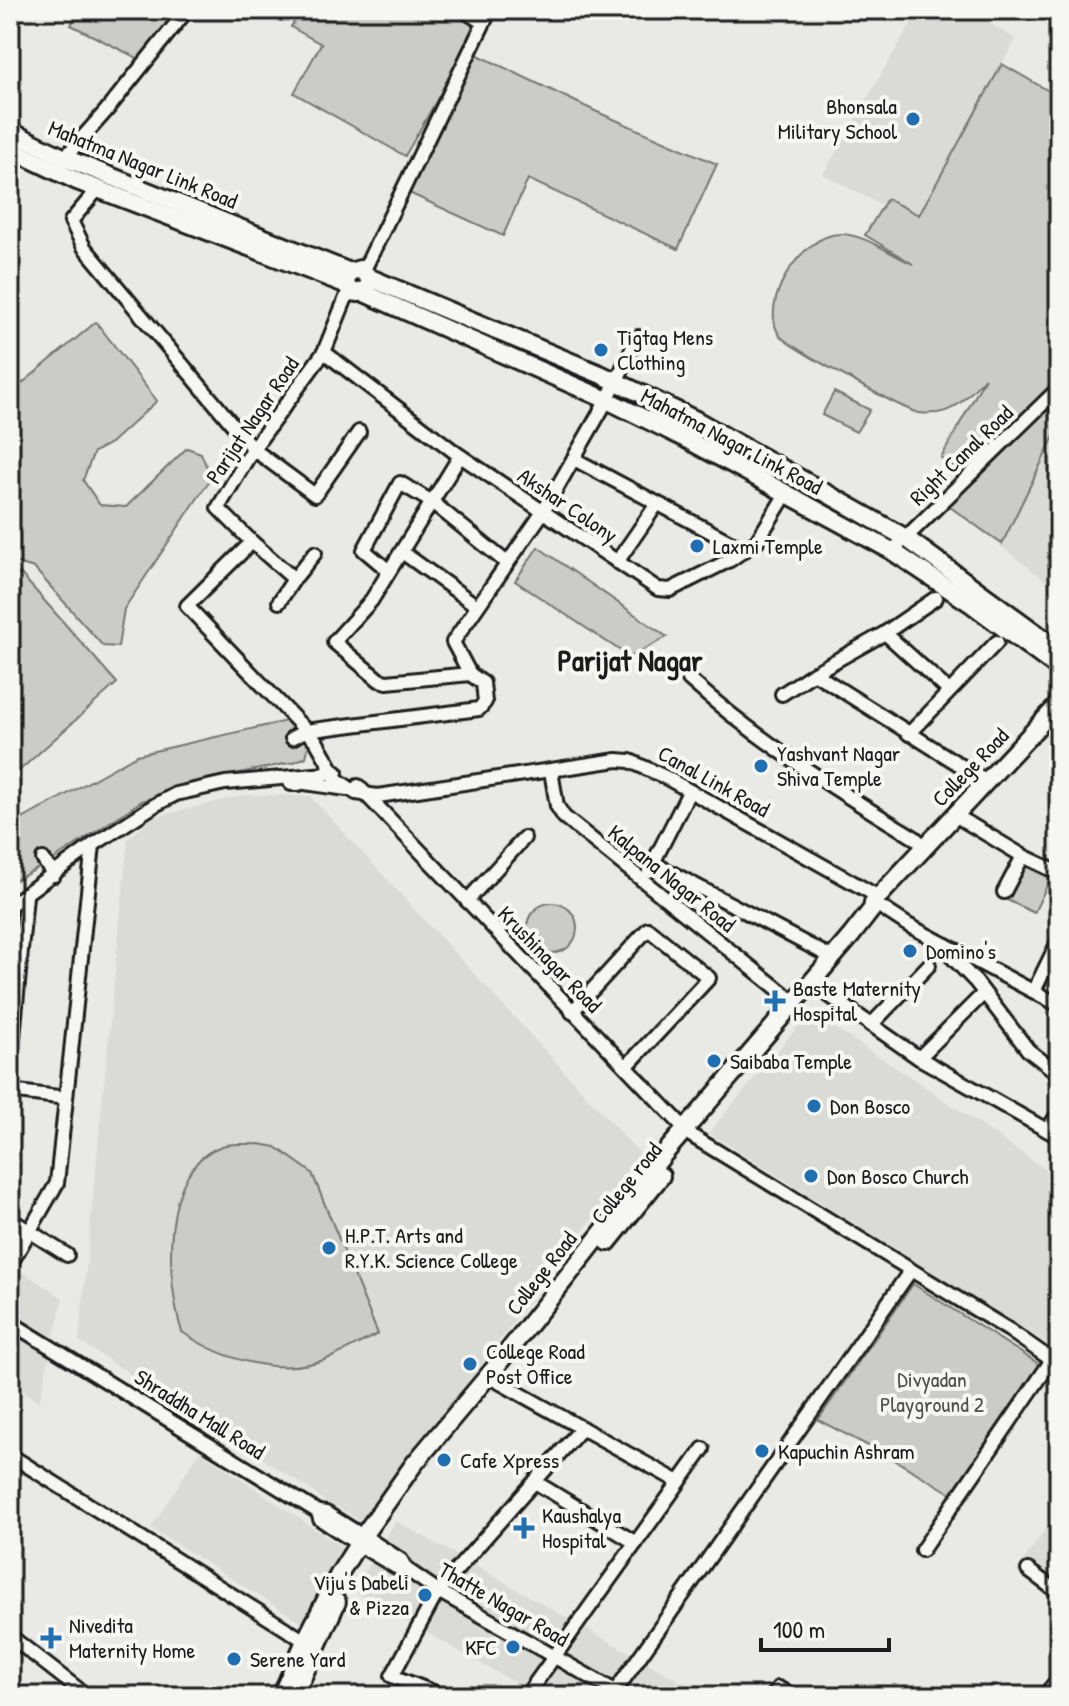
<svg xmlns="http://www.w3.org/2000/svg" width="1069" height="1706" viewBox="0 0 1069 1706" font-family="'Patrick Hand',sans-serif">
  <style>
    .built { fill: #dadad6 }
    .green { fill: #cbcbc7; stroke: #747472; stroke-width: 2 }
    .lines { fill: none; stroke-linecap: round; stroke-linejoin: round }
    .minor-casing { stroke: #1c1c1c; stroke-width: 18 }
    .major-casing { stroke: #1c1c1c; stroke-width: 22 }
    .minor { stroke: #f6f6f2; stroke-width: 12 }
    .major { stroke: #f6f6f2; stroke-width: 16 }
    .poi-dot { fill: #1f6fb2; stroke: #f6f6f2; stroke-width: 3 }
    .labels { text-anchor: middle; stroke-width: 8; stroke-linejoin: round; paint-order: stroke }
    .poi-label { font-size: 22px; fill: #1c1c1c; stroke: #f6f6f2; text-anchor: start }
    .street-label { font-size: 22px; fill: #1c1c1c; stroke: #f6f6f2 }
    .park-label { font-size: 22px; fill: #51514f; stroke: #f6f6f2 }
    .district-label { font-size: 30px; font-weight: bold; fill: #1c1c1c; stroke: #f6f6f2 }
  </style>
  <rect width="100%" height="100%" fill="#e9e9e5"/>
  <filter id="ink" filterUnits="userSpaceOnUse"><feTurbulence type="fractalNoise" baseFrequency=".0125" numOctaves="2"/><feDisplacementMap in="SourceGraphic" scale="16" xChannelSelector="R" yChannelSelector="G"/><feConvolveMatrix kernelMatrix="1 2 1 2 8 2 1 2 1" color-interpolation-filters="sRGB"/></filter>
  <g filter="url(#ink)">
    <g class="built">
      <path d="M919,10H967L1016,39L914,223L823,174Z"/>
      <path d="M1059,394V591L946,504Z"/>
      <path d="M244,795L310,796L641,1155L361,1522L338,1507L335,1510L311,1490L79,1341L128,839L152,818Z"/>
      <path d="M810,1012L915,1080L1059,1179V1351L709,1133Z"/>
      <path d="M10,1264L63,1298L39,1402L10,1382Z"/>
      <path d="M200,1451L347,1551L304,1624L151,1528Z"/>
      <path d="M1059,1509V1601L1016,1572Z"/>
      <path d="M396,1521L706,1696H538L353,1591Z"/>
    </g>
    <g class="green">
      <path d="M79,10H180L139,59L71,25Z"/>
      <path d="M301,10H459L481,22L405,156L294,93L321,44L291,27Z"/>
      <path d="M476,54L595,111L717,164L678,249L528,179L503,236L409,193Z"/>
      <path d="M1002,64L1059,97V426L1002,544L946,504L971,479L941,458L985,378C972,391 958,411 937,413C932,413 924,414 919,413C904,410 789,347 780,336C757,304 802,234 840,234C865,234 891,255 913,264L865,235L887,199L919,215Z"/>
      <path d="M96,322L157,401L111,443L94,452L83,480L100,505L126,507L187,448L201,453L211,478L124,609L118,647L103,646L34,568L10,561V383L19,386Z"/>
      <path d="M834,392L870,410L856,432L822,415Z"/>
      <path d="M538,547L667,637L630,657L515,581Z"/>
      <path d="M20,573L117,683L10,779V582Z"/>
      <path d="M286,721L309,744L306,757L294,762L225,776L142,801L50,862L10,883V826L137,755Z"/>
      <path d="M1024,862L1052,875L1034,913L1005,899Z"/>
      <circle cx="552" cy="928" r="25"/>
      <path d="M259,1144L276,1147L312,1173L378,1334C363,1341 348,1350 332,1357C282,1378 225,1361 182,1332C166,1282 159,1167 222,1146C232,1142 248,1145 259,1144Z"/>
      <path d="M913,1284L1042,1366L957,1497L886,1455L818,1420Z"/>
    </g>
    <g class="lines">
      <defs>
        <g id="minor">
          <path d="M463,10L482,22"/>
          <path d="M61,162L106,111L187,10"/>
          <path d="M98,189L71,221L84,247L253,449L315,495L359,432"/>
          <path d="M364,270L490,10"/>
          <path d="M324,352L456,453L658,589L670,590L730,560L757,541L786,494"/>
          <path d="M574,459L745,550"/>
          <path d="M252,542L294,579L315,553"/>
          <path d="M892,551L1059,388"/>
          <path d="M402,552L477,606"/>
          <path d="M617,562L657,504"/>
          <path d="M389,571L364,550L400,483L432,502L507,563"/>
          <path d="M279,602L294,579"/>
          <path d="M885,633L949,691"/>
          <path d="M814,673L885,633L936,598"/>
          <path d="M470,674L453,642L543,512L607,400L638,337"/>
          <path d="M689,679C758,741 836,790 915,838L924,846"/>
          <path d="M782,694L814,673L987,782"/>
          <path d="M1056,722L1059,724"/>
          <path d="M909,734L997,642"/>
          <path d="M292,738L305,731L479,709L485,702L483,683L470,674L387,682L379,680L334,642L371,601L460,456"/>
          <path d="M332,769L316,741L187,606L252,542L218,508L253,449L324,352L349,290"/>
          <path d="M551,771L557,806L564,817L793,1001"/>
          <path d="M335,778L356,793L378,796L617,760L630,761L665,777L877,896"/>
          <path d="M298,782L347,789"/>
          <path d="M358,786L692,1136L1009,1330L1059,1365"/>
          <path d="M963,820L1023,856L1059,873"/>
          <path d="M43,859L54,875"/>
          <path d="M653,863L833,958"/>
          <path d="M649,871L689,792"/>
          <path d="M1004,892L1023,856"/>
          <path d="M467,901L524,838"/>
          <path d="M10,905L93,845L155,805L176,794L225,783L326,774L330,769L336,772"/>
          <path d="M882,908L908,925L1059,1005"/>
          <path d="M946,945L951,956L976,982L1028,1050L1059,1074"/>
          <path d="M817,987L919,1058L1059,1137"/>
          <path d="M1034,991L1059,940"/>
          <path d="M572,1012L648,929L709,978L627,1066"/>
          <path d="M871,1025L929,965"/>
          <path d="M919,1058L984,993"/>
          <path d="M10,1070L26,896"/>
          <path d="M10,1091L66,1098"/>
          <path d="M1047,1130L1059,1113"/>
          <path d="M10,1219L67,1255"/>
          <path d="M10,1265L57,1183L93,845"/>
          <path d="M10,1322L318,1512L320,1519L358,1544"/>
          <path d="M497,1381L679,1482"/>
          <path d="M10,1455L305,1641"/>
          <path d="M535,1482L636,1543"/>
          <path d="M318,1512L326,1513L363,1536"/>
          <path d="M370,1540L401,1560L406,1569"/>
          <path d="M364,1548L396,1567L406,1569L438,1591L624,1696"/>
          <path d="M922,1550L1052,1360"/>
          <path d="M1028,1570L1059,1593"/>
          <path d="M10,1636L87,1696"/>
          <path d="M443,1696L392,1676L438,1591L582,1428"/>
          <path d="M526,1696L703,1449"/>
          <path d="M612,1696L911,1270"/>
          <path d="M773,1696L778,1688L794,1696"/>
        </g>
        <g id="major">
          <path d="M10,131L65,158L350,272"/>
          <path d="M10,149L77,181L345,284"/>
          <path d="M370,278L368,287L359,293L352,292L345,284L350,272L360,269L370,278L602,375L696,420L906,538L1059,650"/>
          <path d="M362,292L607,400L686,439L892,551L970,603L1059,669"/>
          <path d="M292,782H298"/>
          <path d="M880,895L1059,704"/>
          <path d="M608,1242L661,1176"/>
          <path d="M281,1696L305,1641L339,1574L363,1536L414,1464L498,1364L664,1154L851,936L872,909L873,903"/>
          <path d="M294,1696L337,1602"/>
          <path d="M1047,1696L1059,1681"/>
        </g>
      </defs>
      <use href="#minor" class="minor-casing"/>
      <use href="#major" class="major-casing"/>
      <use href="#minor" class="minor"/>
      <use href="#major" class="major"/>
    </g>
  </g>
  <g class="poi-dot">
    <circle cx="913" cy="119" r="8"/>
    <circle cx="601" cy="350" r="8"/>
    <circle cx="697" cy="546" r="8"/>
    <circle cx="761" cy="766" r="8"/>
    <circle cx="910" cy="951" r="8"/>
    <path d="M771 989h8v8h8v8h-8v8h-8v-8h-8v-8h8z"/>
    <circle cx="714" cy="1061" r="8"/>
    <circle cx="814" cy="1106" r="8"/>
    <circle cx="811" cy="1176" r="8"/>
    <circle cx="329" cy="1248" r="8"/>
    <circle cx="470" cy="1364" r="8"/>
    <circle cx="762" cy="1451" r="8"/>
    <circle cx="444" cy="1460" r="8"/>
    <path d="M520 1516h8v8h8v8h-8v8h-8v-8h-8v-8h8z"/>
    <circle cx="425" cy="1595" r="8"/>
    <path d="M47 1626h8v8h8v8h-8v8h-8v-8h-8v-8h8z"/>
    <circle cx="513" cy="1647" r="8"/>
    <circle cx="234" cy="1659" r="8"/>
  </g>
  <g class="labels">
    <g class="poi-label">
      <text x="897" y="114" text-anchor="end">Bhonsala<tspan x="897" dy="25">Military School</tspan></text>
      <text x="617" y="345">Tigtag Mens<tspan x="617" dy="25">Clothing</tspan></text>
      <text x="713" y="554">Laxmi Temple</text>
      <text x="777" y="761">Yashvant Nagar<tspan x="777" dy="25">Shiva Temple</tspan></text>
      <text x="926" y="959">Domino's</text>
      <text x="793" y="996">Baste Maternity<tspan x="793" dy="25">Hospital</tspan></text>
      <text x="730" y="1069">Saibaba Temple</text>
      <text x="830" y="1114">Don Bosco</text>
      <text x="827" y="1184">Don Bosco Church</text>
      <text x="345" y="1243">H.P.T. Arts and<tspan x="345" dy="25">R.Y.K. Science College</tspan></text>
      <text x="486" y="1359">College Road<tspan x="486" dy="25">Post Office</tspan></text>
      <text x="778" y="1459">Kapuchin Ashram</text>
      <text x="460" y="1468">Cafe Xpress</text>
      <text x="542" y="1523">Kaushalya<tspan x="542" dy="25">Hospital</tspan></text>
      <text x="409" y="1590" text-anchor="end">Viju's Dabeli<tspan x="409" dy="25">&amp; Pizza</tspan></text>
      <text x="69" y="1633">Nivedita<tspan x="69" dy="25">Maternity Home</tspan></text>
      <text x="497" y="1655" text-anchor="end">KFC</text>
      <text x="250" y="1667">Serene Yard</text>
    </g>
    <g class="street-label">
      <text transform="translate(143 164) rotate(22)" y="8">Mahatma Nagar Link Road</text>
      <text transform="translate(252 420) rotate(-56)" y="8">Parijat Nagar Road</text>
      <text transform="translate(732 441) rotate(28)" y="8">Mahatma Nagar Link Road</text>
      <text transform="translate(961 455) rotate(-44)" y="8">Right Canal Road</text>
      <text transform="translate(568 505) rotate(34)" y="8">Akshar Colony</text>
      <text transform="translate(970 767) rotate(-46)" y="8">College Road</text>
      <text transform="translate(714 781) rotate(29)" y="8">Canal Link Road</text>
      <text transform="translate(672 878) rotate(39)" y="8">Kalpana Nagar Road</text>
      <text transform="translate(550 959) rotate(46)" y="8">Krushinagar Road</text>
      <text transform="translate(626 1183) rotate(-51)" y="8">College road</text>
      <text transform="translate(541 1273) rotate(-52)" y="8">College Road</text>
      <text transform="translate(200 1414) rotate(32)" y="8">Shraddha Mall Road</text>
      <text transform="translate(504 1604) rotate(30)" y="8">Thatte Nagar Road</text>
    </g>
    <g class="park-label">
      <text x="932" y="1387">Divyadan<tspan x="932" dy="25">Playground 2</tspan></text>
    </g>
    <g class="district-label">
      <text x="630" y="671">Parijat Nagar</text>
    </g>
  </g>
  <rect width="1069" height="1706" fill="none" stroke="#f6f6f2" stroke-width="40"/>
  <rect x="20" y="20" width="1029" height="1666" fill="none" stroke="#1c1c1c" stroke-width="3" filter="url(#ink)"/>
  <path d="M761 1638v12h128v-12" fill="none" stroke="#1c1c1c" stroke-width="4"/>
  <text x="773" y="1638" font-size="24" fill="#1c1c1c" stroke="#f6f6f2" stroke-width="6" paint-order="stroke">100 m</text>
</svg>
